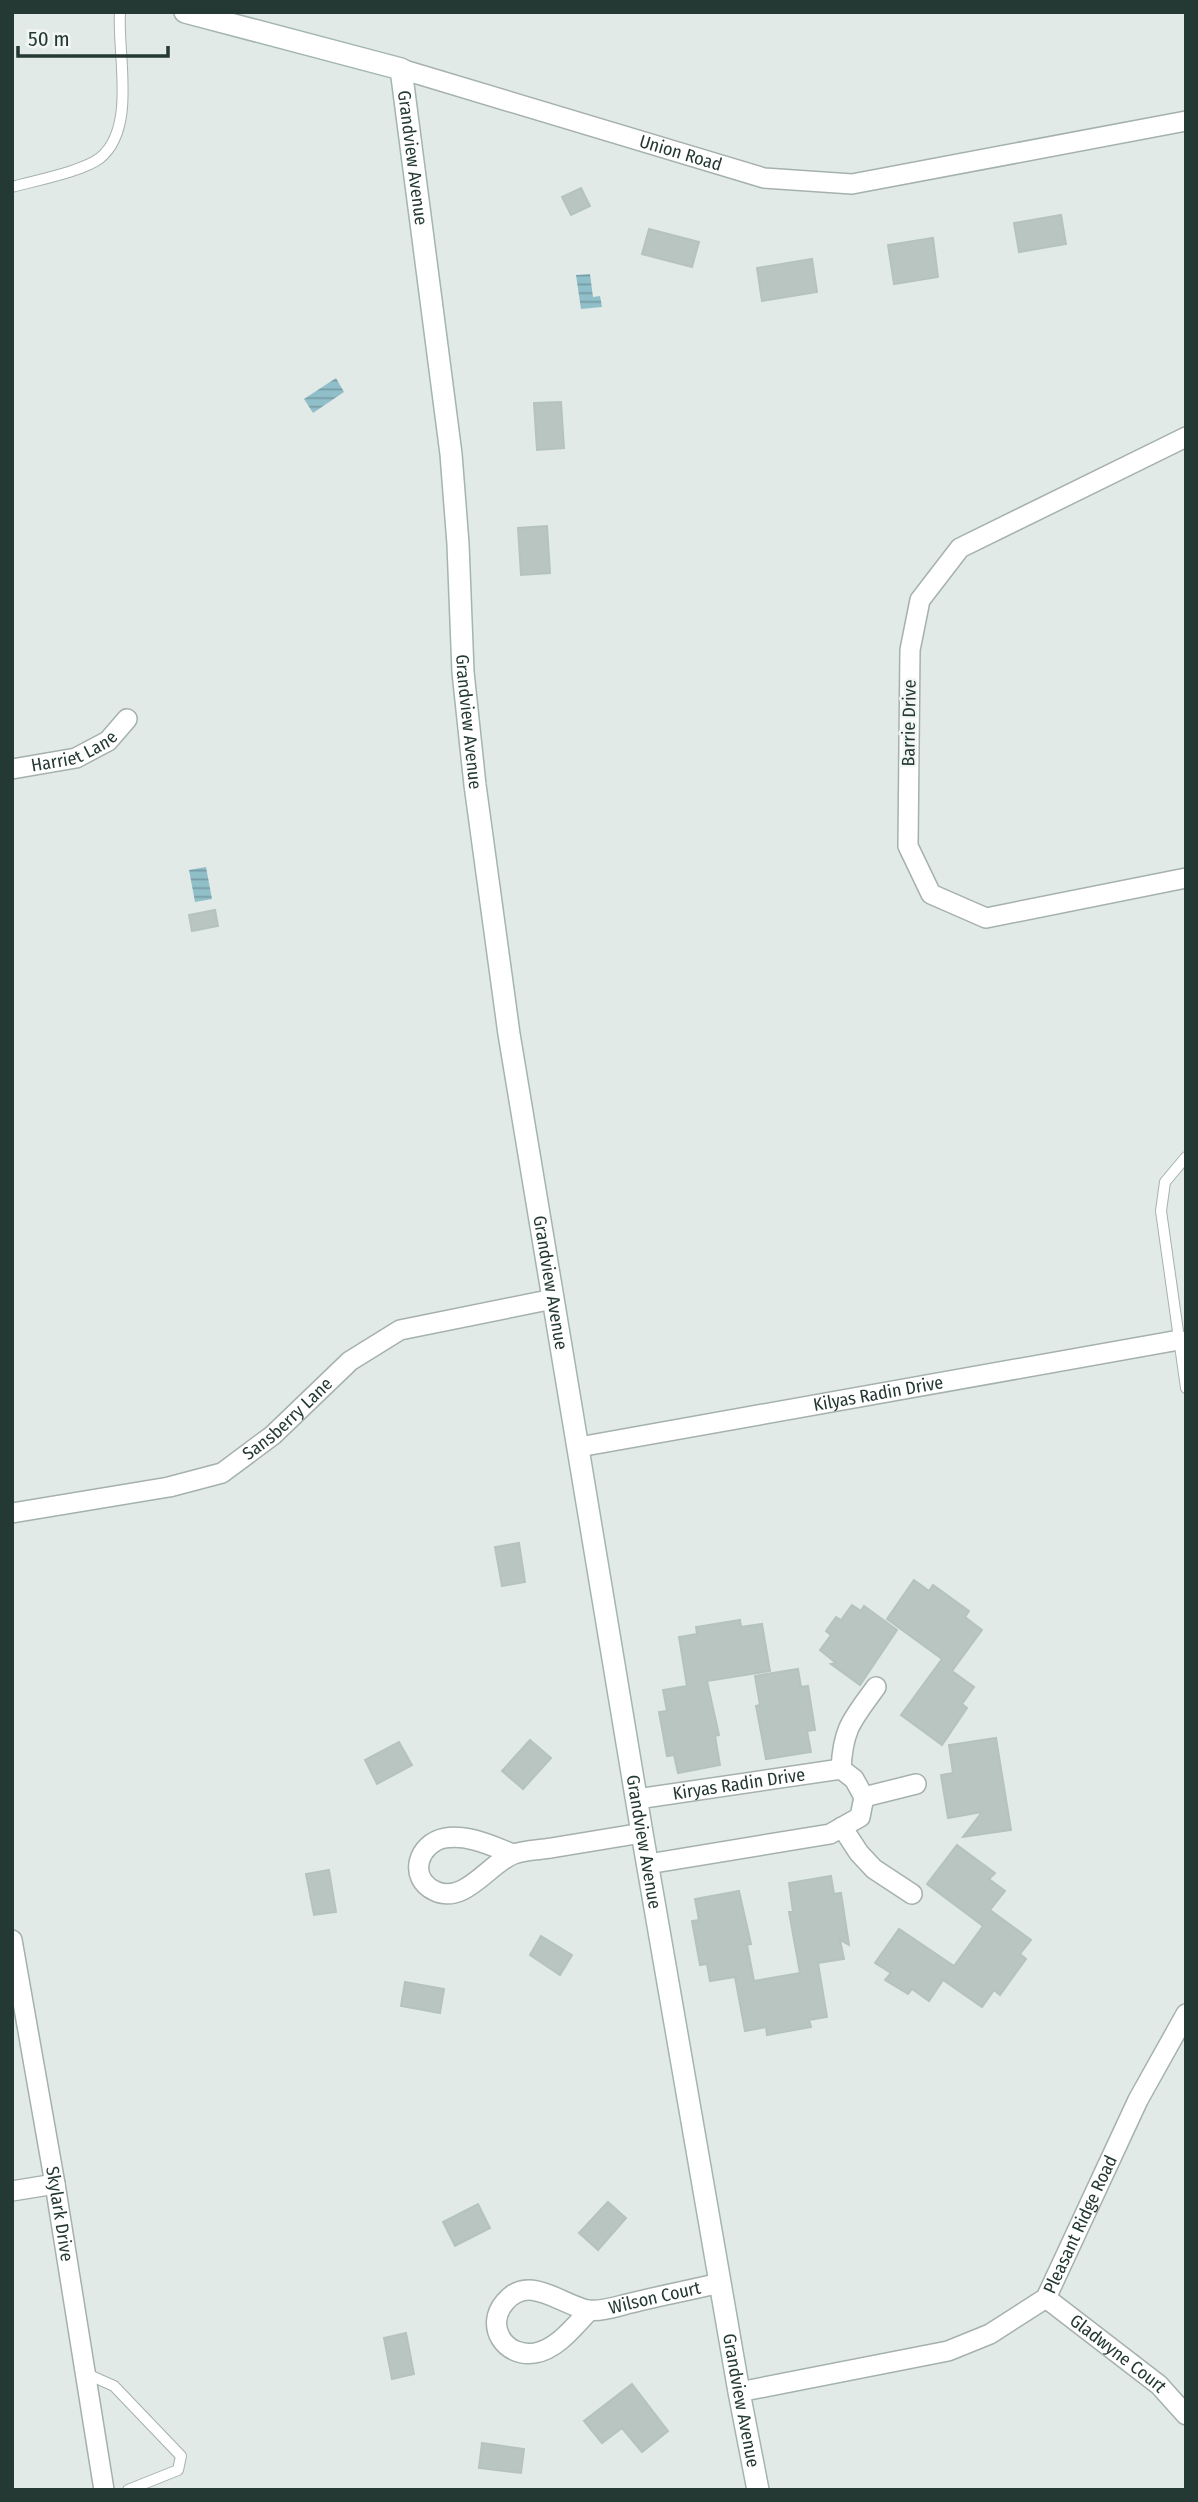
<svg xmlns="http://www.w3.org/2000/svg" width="1198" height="2502" viewBox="0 0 1198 2502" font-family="'Fira Sans Condensed',sans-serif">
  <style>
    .water { fill: url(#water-rules) }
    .building { fill: #b8c5c0; stroke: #b5c3be; stroke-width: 2 }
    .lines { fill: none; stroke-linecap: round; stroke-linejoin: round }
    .lane-casing { stroke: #a5b1ae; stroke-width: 12 }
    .street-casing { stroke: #a5b1ae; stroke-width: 22 }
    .secondary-casing { stroke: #a2b5ae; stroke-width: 24 }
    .lane { stroke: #fff; stroke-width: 10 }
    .street { stroke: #fff; stroke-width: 19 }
    .secondary { stroke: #fff; stroke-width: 21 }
    .labels { text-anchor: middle; stroke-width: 5; stroke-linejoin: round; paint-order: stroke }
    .street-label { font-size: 18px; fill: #243934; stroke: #f2f7f5 }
  </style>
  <defs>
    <pattern id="water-rules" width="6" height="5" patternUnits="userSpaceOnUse" patternTransform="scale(1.75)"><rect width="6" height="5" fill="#91bfc9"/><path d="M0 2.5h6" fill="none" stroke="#769ca4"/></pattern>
  </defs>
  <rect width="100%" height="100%" fill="#e2eae7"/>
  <g class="water">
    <path d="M590,274L593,297L600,296L602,307L581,309L576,275Z"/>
    <path d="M336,378L344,392L313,413L304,399Z"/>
    <path d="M206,867L212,899L195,902L189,870Z"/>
  </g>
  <g class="building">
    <path d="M581,188L590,206L571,215L562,197Z"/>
    <path d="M1061,215L1066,244L1019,252L1014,223Z"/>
    <path d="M649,229L699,242L692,267L642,254Z"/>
    <path d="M933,238L938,277L894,284L888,245Z"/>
    <path d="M812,259L817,292L762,301L757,268Z"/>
    <path d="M561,402L564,448L537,450L534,403Z"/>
    <path d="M547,526L550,573L521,575L518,528Z"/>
    <path d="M215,910L218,926L192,931L189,915Z"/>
    <path d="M519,1543L525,1582L502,1586L495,1547Z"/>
    <path d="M914,1580L929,1591L933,1585L969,1611L965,1617L982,1630L952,1671L974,1687L962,1704L967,1708L942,1745L901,1715L942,1659L887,1619Z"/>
    <path d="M852,1605L861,1611L864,1606L897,1630L860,1685L831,1664L836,1663L820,1650L831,1635L826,1631L836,1617L841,1620Z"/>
    <path d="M740,1620L741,1627L762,1624L770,1671L707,1681L719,1735L715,1736L720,1765L678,1773L674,1755L667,1756L659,1712L667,1711L663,1690L687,1686L679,1637L697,1634L696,1627Z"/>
    <path d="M798,1669L801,1687L808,1686L815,1730L807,1731L811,1752L766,1759L756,1706L760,1705L755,1676Z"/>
    <path d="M996,1738L1011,1830L963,1837L982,1812L948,1818L941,1775L953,1773L949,1745Z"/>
    <path d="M530,1740L551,1758L523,1789L502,1771Z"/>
    <path d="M399,1742L412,1765L377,1784L365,1760Z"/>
    <path d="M957,1845L995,1873L989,1879L1005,1891L990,1910L1031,1940L1020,1954L1026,1959L1000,1995L994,1990L982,2007L943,1980L929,2001L912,1989L908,1994L885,1980L891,1973L875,1963L899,1929L954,1966L983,1926L927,1884Z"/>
    <path d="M329,1870L336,1912L314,1915L306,1874Z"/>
    <path d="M831,1876L834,1894L841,1893L849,1945L840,1940L844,1959L818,1963L827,2017L809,2020L811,2027L767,2035L766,2027L745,2031L735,1977L710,1981L707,1964L700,1965L692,1921L699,1920L695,1899L739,1891L751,1944L747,1945L754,1981L800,1973L789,1912H793L789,1883Z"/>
    <path d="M541,1936L572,1955L560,1975L530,1955Z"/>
    <path d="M405,1982L444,1989L440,2013L401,2006Z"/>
    <path d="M608,2202L626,2218L598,2250L579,2233Z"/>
    <path d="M478,2204L490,2228L455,2246L443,2222Z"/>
    <path d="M406,2333L414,2374L392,2379L384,2338Z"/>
    <path d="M632,2384L668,2431L642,2452L622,2428L602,2443L584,2421Z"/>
    <path d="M482,2443L524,2449L521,2473L479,2468Z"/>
  </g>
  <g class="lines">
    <defs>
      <g id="lane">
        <path d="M12,187C33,181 84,171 100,158C137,128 117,54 120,12"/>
        <path d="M1186,1157L1165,1182L1161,1211L1186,1388"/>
        <path d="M87,2374L114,2386L181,2456L178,2470L128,2490"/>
      </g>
      <g id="street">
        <path id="s1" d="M401,69L764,178L852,184L1186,121"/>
        <path d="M1186,437L960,548L920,600L910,650L908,846L931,894L986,918L1186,878"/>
        <path id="s2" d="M12,769L76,758L108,741L127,719"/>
        <path id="s3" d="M579,1447L1179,1340"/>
        <path id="s4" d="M12,1513L169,1487L222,1473L273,1435L350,1361L400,1330L553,1299"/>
        <path d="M841,1769C843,1728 852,1720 876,1687"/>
        <path d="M864,1797L916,1784"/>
        <path id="s5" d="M637,1799L841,1769L854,1779L864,1797L860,1817L830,1834L648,1864"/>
        <path d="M842,1827L859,1853L874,1869L912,1894"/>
        <path d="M513,1854C492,1846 468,1834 445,1838C418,1843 407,1878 435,1891C465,1905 489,1863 514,1854C525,1850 539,1850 551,1848C581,1843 611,1838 642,1833"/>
        <path id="s6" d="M12,1940L55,2184L104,2490"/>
        <path d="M12,2191L55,2184"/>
        <path id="s7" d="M1046,2298L1159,2385L1186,2415"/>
        <path id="s8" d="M590,2310C575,2325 558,2349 535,2353C505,2358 484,2326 505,2302C529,2273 561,2305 588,2310C601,2312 618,2306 631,2303C660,2296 690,2290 720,2283"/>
        <path id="s9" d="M739,2392L948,2351L990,2334L1046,2298L1138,2100L1186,2014"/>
      </g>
      <g id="secondary">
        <path id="s10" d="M185,12L401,69L451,454L458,544L463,672L475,785L509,1034L642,1833L739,2392L758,2490"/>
      </g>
    </defs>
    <use href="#lane" class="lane-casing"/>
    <use href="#street" class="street-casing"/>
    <use href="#secondary" class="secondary-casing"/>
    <use href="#lane" class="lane"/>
    <use href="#street" class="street"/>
    <use href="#secondary" class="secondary"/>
  </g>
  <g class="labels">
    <g class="street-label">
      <text dy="6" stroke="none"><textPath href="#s1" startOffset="292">Union Road</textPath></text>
      <text dy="6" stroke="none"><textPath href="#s10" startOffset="313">Grandview Avenue</textPath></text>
      <text dy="6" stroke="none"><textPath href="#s10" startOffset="880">Grandview Avenue</textPath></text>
      <text transform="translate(909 723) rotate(-89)" y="6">Barrie Drive</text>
      <text dy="6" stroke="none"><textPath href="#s2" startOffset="65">Harriet Lane</textPath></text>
      <text dy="6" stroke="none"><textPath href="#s10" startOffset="1447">Grandview Avenue</textPath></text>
      <text dy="6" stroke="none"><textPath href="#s3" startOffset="304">Kilyas Radin Drive</textPath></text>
      <text dy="6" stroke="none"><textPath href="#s4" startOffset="299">Sansberry Lane</textPath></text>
      <text dy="6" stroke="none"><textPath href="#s5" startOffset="103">Kiryas Radin Drive</textPath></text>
      <text dy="6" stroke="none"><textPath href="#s10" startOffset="2014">Grandview Avenue</textPath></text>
      <text dy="6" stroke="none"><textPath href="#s6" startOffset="278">Skylark Drive</textPath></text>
      <text dy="6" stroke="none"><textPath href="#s9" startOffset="406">Pleasant Ridge Road</textPath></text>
      <text dy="6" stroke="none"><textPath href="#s8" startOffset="308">Wilson Court</textPath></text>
      <text dy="6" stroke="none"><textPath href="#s7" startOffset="91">Gladwyne Court</textPath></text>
      <text dy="6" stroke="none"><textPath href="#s10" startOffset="2581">Grandview Avenue</textPath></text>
    </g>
  </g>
  <rect width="1198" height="2502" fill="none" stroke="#243934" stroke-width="28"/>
  <path d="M18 46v10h150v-10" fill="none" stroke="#243934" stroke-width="3.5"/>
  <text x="28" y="46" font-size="21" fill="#243934" stroke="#f2f7f5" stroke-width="5" paint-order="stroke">50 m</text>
</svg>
